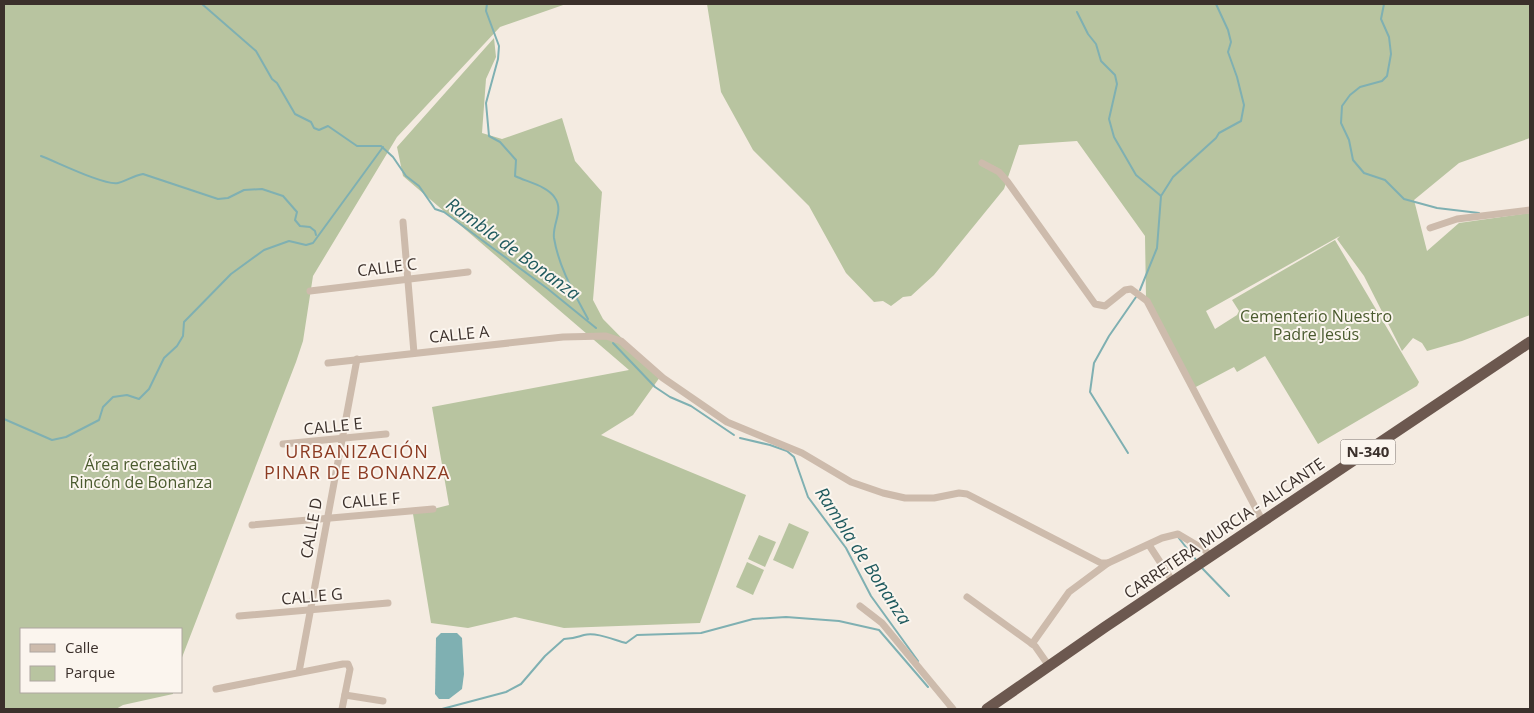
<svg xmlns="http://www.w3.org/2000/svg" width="1534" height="713" viewBox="0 0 1534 713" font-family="'Open Sans',sans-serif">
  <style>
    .green { fill: #b8c4a0 }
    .water { fill: #7fb0b2 }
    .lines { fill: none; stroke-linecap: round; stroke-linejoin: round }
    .stream { stroke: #7fb0b2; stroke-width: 2 }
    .minor { stroke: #cdbbac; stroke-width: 7 }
    .trunk { stroke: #6c584f; stroke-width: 11 }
    .labels { text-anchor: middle; stroke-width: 4; stroke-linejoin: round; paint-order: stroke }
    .shield { fill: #fbf5ee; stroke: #756b66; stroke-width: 1 }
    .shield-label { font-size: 15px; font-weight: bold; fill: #3b302b }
    .street-label { font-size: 16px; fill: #3b302b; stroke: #fbf5ee }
    .park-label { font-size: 16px; fill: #4a5a2e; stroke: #fbf5ee }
    .water-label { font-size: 18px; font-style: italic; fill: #1f5a5e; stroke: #fbf5ee }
    .neighbourhood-label { font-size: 18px; letter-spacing: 1px; fill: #8c3b22; stroke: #fbf5ee }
  </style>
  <rect width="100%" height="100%" fill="#f4ebe1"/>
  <g class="green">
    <path d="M4,4H566L500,27L397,137L313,276L303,341L296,362L181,660V629H21V692H173V694L123,705L116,709H4Z"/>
    <path d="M707,4H1530V138L1459,163L1414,200L1427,251L1459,223L1530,213V315L1462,341L1427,351L1422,343L1413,338L1402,351L1364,276L1337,239L1340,236L1206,311L1215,329L1237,315L1239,311L1232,300L1335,240L1419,382L1417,386L1318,444L1265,356L1237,372L1234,367L1192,389L1146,297L1145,236L1077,141L1019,145L1004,189L934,275L911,296L903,297L891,306L883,301L874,302L846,273L809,206L753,150L721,92Z"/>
    <path d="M494,38L496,57L486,79L482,133L502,139L562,118L575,161L602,192L593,300L603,319L660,377L633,415L601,435L746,495L700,623L564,628L515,617L468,628L431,623L413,514L449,505L432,407L629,370L403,176L397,147Z"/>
    <path d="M789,523L809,532L793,569L773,560Z"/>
    <path d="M759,535L776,542L765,567L748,559Z"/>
    <path d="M747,562L764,570L753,595L736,587Z"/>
  </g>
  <path class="water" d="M441,633H457L462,638L464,674L462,689L449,699H439L435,694L436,638Z"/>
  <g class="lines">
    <g class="stream">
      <path d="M202,4L256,51L272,79L277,83L295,114L311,122L314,128L319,130L328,126L357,146H381L393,157L406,176L419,186L435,209L444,212L548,289L596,328"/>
      <path d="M487,4L486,11L499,46L498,59L486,103L489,136L500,142L516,160L515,176C527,182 548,186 555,198C564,211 552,224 554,238C559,268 574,293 588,319"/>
      <path d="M1384,4L1381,19L1389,37L1391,54L1387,76L1382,81L1360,87L1350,95L1342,106L1341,123L1349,140L1353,160L1364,173L1385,180L1404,199L1437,208L1479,213"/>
      <path d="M1077,12L1088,34L1096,44L1101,61L1115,75L1117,84L1109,119L1114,137L1136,175L1161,196"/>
      <path d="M41,156C57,162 105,186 118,183C127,181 132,176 143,174L218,199L228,198L244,190L262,189L283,196L297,212L295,220L300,226L310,227L315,231L316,235"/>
      <path d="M1140,290L1157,248L1161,196L1173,177L1216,138L1219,133L1241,121L1244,105L1237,77L1228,52L1231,42L1228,30L1216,4"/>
      <path d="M613,343L655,387L670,397L691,406L734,435"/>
      <path d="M4,419L52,440L66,437L99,420L103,407L113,397L127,395L139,399L149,389L164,358L177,346L183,336L184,322L231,274L264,250L289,241L306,245L313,243L383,147"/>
      <path d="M740,438L770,445L787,451L794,457L808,497L846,548L871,596L918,661"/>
      <path d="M1128,453L1090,392L1094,363L1109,336L1136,297"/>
      <path d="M1178,537L1197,561"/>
      <path d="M1201,567L1229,596"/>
      <path d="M442,709L506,692L521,684L545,656L564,639C573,639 577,637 584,635C597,632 614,640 626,643L637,635L701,633L753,619L786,617L839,621L879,630L928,687"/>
    </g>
    <g class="minor">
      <path d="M982,163L999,172L1007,181L1095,304L1105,306L1125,290L1131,289L1147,301L1263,522"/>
      <path d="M403,222L414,353"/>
      <path d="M1430,228L1457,219L1530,210"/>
      <path d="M310,291L468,272"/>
      <path d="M328,363L563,337L606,336L621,341L663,378L727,422L802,453L851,482L883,493L905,498H934L959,493L967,494L1101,563H1108L1162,538L1178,534L1205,550L1211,557"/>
      <path d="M283,444L386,434"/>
      <path d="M252,525L433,509"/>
      <path d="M1149,545L1173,582"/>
      <path d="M967,597L1035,646L1049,666"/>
      <path d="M860,606L882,623L953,709"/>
      <path d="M239,616L388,603"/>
      <path d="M1032,644L1069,592L1108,563"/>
      <path d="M299,672L357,359"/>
      <path d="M216,689L343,664H348L350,669L342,709"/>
      <path d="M345,695L383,701"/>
    </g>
    <path class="trunk" d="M987,709L1105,627L1530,342"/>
  </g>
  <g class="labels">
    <rect class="shield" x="1340.5" y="439.5" width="55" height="25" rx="4"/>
    <g class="shield-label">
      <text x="1368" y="457">N-340</text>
    </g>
    <g class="street-label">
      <text transform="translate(387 267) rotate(-7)" y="6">CALLE C</text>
      <text transform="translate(459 334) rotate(-6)" y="6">CALLE A</text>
      <text transform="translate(333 426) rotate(-6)" y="6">CALLE E</text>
      <text transform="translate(371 500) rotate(-5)" y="6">CALLE F</text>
      <text transform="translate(311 528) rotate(-80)" y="6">CALLE D</text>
      <text transform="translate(1224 528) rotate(-34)" y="6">CARRETERA MURCIA - ALICANTE</text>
      <text transform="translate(312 596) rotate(-5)" y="6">CALLE G</text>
    </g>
    <g class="park-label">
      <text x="1316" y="322">Cementerio Nuestro<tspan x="1316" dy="18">Padre Jesús</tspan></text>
      <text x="141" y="470">Área recreativa<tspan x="141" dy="18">Rincón de Bonanza</tspan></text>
    </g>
    <g class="water-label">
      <text transform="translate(513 249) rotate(36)" y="6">Rambla de Bonanza</text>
      <text transform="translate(863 556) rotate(57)" y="6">Rambla de Bonanza</text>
    </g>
    <g class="neighbourhood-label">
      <text x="357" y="458">URBANIZACIÓN<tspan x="357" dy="21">PINAR DE BONANZA</tspan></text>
    </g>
  </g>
  <rect width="1534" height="713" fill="none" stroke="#3b302b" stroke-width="10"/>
  <rect x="20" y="628" width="162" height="65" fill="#fbf5ee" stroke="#aea6a0"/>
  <rect x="30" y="644" width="25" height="8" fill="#cdbbac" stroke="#aea6a0"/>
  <text x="65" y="653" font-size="15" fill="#3b302b">Calle</text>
  <rect x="30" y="666" width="25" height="15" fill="#b8c4a0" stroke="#aea6a0"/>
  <text x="65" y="678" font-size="15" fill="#3b302b">Parque</text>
</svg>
